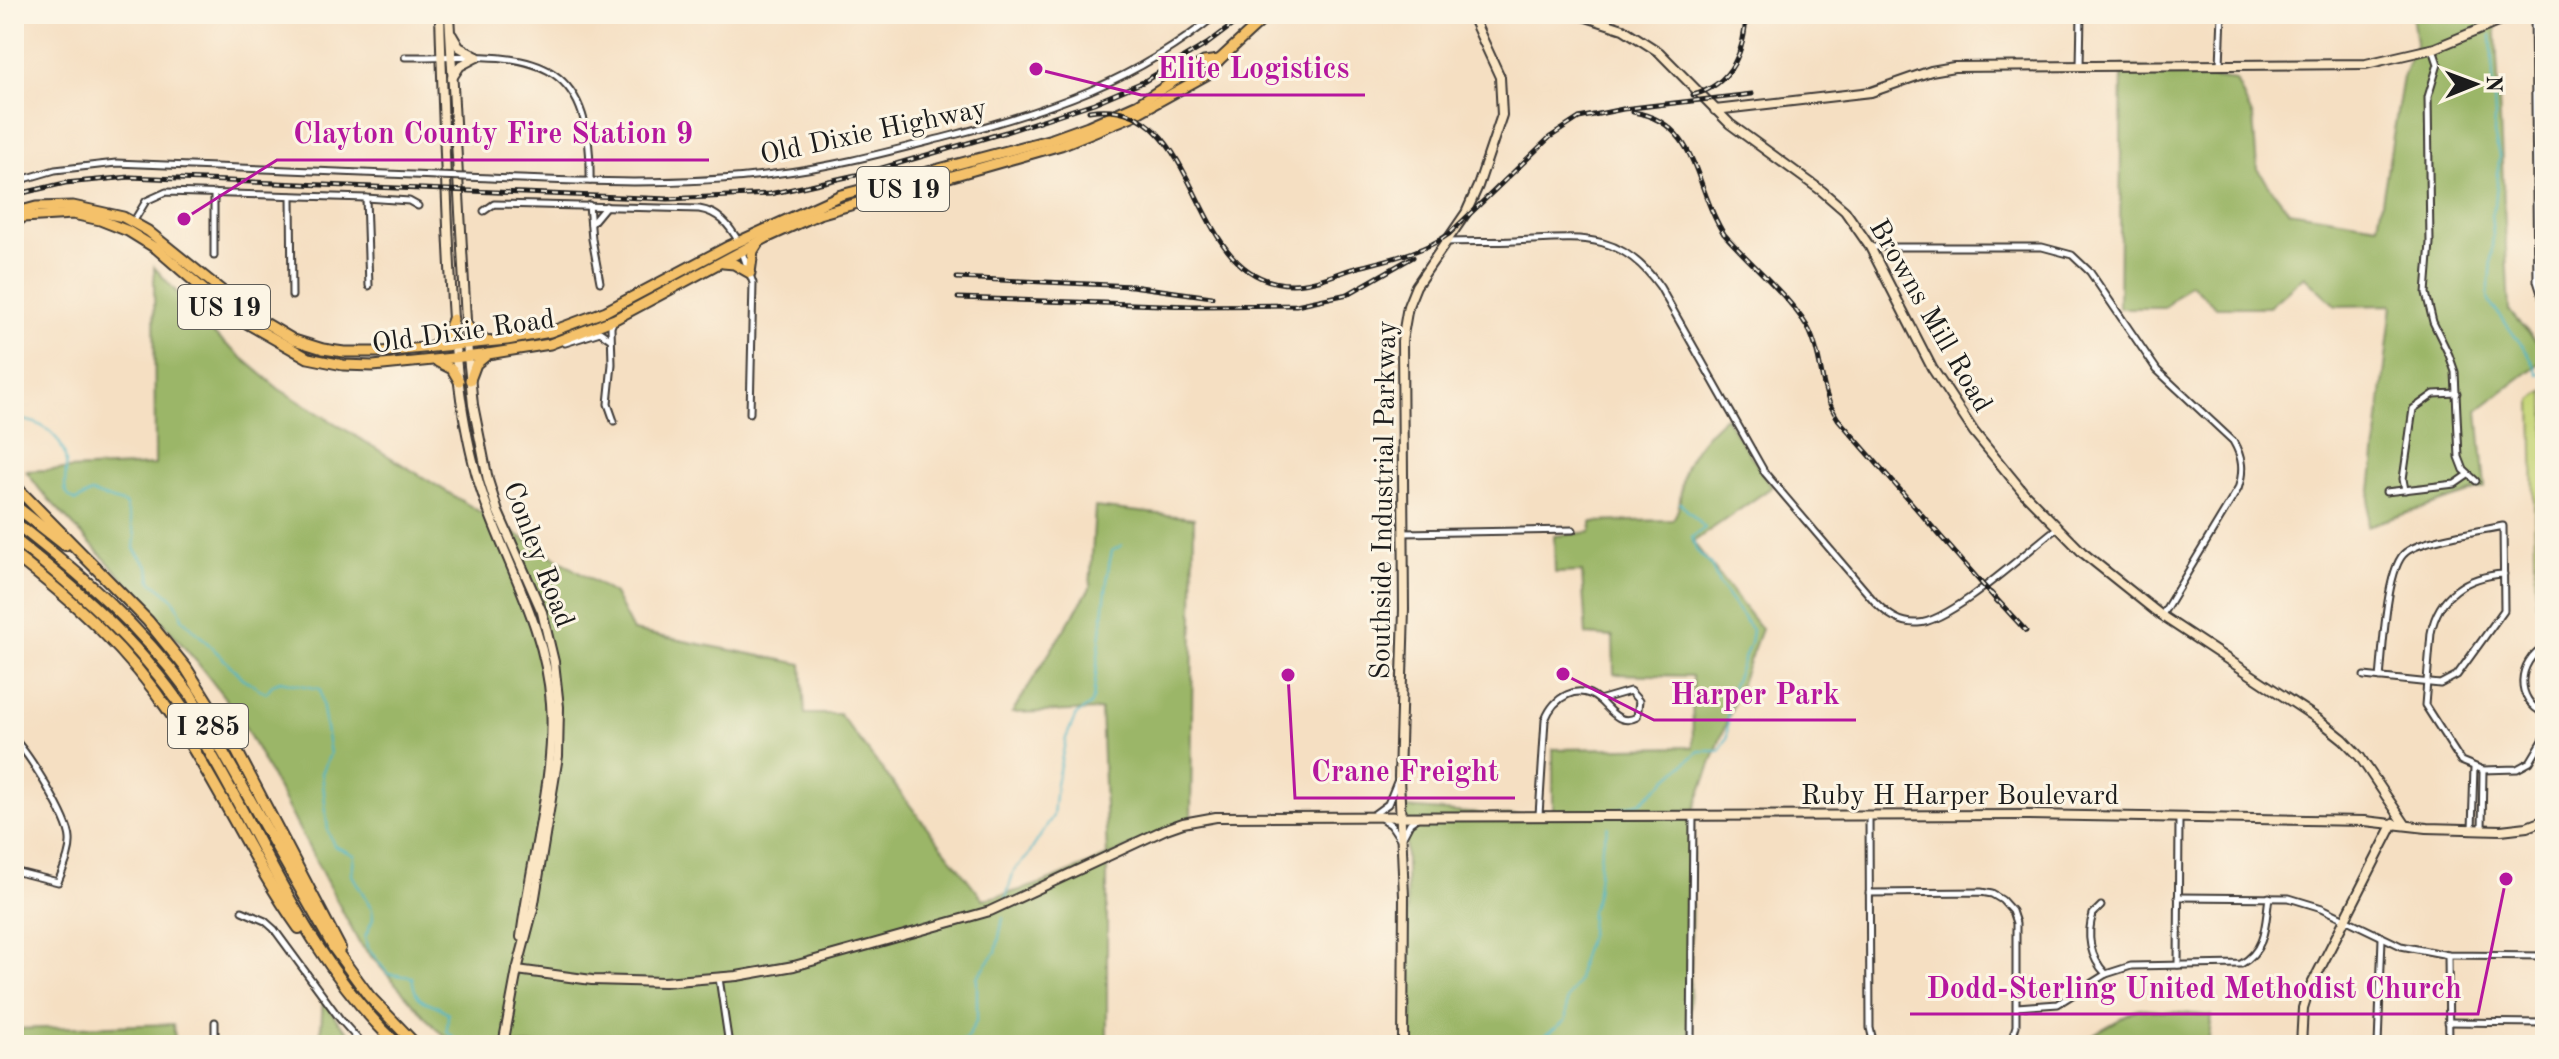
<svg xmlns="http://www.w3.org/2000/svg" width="2559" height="1059" viewBox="0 0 2559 1059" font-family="'Old Standard TT',serif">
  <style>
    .green { fill: #c4d476; stroke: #707849; stroke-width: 2 }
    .forest { fill: #9bb667; stroke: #5c6942; stroke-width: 2 }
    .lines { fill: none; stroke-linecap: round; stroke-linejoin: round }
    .stream { stroke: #49b5c6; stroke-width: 2 }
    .street-casing { stroke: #3d3935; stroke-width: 9 }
    .secondary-casing { stroke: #3d3935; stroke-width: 12 }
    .primary-casing { stroke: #3d3935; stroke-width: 13 }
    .highway-casing { stroke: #3d3935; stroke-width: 14 }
    .street { stroke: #fff; stroke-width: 5 }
    .secondary { stroke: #fbe6c4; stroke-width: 8 }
    .primary { stroke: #f4c16b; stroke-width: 9 }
    .highway { stroke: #f4c16b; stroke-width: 10 }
    .rail-casing { stroke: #1c1c1c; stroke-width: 5 }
    .rail { stroke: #fcf5e5; stroke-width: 2; stroke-dasharray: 6; stroke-linecap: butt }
    .street-bridge-casing { stroke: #3d3935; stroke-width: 9; stroke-linecap: butt }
    .street-bridge { stroke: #fff; stroke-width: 5 }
    .labels { text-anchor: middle; stroke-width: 6; stroke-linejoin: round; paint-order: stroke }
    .shield { fill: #fcf5e5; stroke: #5f5d58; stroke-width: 2 }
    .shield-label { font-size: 26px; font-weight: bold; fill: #1c1c1c }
    .street-label { font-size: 28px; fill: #1c1c1c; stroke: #fcf5e5 }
    .leader { fill: none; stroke: #b5179e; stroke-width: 3 }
    .callout-dot { fill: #b5179e; stroke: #fcf5e5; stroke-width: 3 }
    .callout-label { font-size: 30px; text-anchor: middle; font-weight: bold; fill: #b5179e; stroke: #fcf5e5; stroke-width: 6; stroke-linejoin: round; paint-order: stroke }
  </style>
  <rect width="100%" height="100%" fill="#fcf5e5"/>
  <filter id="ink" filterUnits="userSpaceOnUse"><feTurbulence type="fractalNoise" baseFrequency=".0125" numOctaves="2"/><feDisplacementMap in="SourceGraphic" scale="16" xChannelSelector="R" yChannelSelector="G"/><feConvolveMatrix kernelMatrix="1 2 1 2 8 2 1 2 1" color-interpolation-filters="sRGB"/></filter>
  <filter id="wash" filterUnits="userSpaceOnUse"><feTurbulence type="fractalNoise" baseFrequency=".006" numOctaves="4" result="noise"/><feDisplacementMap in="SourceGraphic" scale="32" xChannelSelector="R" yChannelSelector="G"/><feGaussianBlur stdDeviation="1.8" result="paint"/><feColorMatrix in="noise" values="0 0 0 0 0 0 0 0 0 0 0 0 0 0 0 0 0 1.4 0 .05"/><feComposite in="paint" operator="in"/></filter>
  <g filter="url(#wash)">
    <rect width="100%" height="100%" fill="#f5dfc2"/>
    <path class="green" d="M2545,391V604H2536L2532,400Z"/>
    <g class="forest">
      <path d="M2412,14H2495L2509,311L2545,351V359L2478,410L2485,488L2367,526L2392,305L2336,306L2304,276L2269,307H2216L2190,283L2164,308H2119L2122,66L2236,81L2253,117L2257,169L2289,211L2378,225L2403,77L2416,43Z"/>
      <path d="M154,267L215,335L279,389L614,594L633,631L802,664L805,714H839L983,899C1027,891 1066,875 1107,856L1101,710L1012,713L1090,588L1095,507L1194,518L1191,821L1107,857V1045H457L436,1029L359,943L241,719L196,661L149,606L41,491L26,471L155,465Z"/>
      <path d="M1725,417L1772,487L1693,542L1761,629L1693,813L1689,1045H1409L1405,808L1495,815H1553V749L1693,747L1692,676L1614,674L1613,637L1586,635L1582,572L1555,573L1554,536L1591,532L1592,522L1672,520C1684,507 1678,484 1686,466C1695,446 1709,431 1725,417Z"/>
      <path d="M323,998L337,1020L361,1045H320Z"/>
      <path d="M2138,1009L2212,1016L2208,1045H2074Z"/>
      <path d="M173,1024L176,1045H14V1029Z"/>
    </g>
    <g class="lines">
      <g class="stream">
        <path d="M2491,35L2495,118L2494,134L2499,156L2498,174L2495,205L2491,215L2493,234L2488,298C2491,310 2498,310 2503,319C2515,339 2530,351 2538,374H2545"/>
        <path d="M18,420C42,420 63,437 66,462C68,477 58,494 76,501L91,493L125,504L135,535L134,549L149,567L151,581C166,592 178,599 182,618L245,680L266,693L273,684L280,681L320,689L330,754L322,773L328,831L334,846L354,855L352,875L372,909L373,919L365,937L367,947L388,974L412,977C417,1013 430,995 448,1014L447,1031L461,1045"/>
        <path d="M1614,811L1641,802L1699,751H1720L1727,738L1729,696L1750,643L1752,630L1719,584L1711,565L1696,550L1692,537L1705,528L1680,503"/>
        <path d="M1006,898L1014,870L1027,857L1053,816L1056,784L1066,738L1076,715L1090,705L1093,699L1109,565L1112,551L1122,545"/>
        <path d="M955,1045L967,1038L977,1019V977L996,952L1003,918"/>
        <path d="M1538,1045C1541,1033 1558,1030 1566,1019L1567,999L1578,981L1581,960L1590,933L1591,912L1597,892L1601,850L1608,827"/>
      </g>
    </g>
  </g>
  <g filter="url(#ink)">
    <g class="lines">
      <defs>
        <g id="street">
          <path d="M2534,14L2537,281L2545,306"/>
          <path d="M2433,49L2438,64L2428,97L2430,243L2426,293L2433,322L2449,355L2455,372L2459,457L2464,470L2476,481"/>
          <path d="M405,57C512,57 593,40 590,181"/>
          <path d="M2220,65L2222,14"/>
          <path d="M2080,66L2081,14"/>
          <path d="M465,177C568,181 671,187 773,174C833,167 891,151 950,136C1050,110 1136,81 1217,14"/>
          <path d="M14,182L55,170L116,163L437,176"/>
          <path d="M291,196L292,296"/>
          <path d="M366,198L369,286"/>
          <path d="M589,205L592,239L600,282"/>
          <path d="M484,211L494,204L699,209C719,212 729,225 739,242"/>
          <path d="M132,224L146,201L166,192L366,198L409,201L418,206"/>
          <path d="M591,224L606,206"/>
          <path d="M1447,242C1469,241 1493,242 1515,241C1578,238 1619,229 1660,287L1765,473L1875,602C1887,614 1900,624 1918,623C1951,622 2028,550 2057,528"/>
          <path d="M1870,247H2042L2072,255L2090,272L2157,370L2233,441C2243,458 2244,471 2238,489L2162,615"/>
          <path d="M742,252L753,283L750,413"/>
          <path d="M214,256V193"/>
          <path d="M614,320L611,327L612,364L608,404L614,421"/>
          <path d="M565,343L600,332L610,339"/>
          <path d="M2405,490L2403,479L2413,409L2434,394L2457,393"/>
          <path d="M2386,492L2455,484L2468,475"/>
          <path d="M1403,533L1573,530"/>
          <path d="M2504,574C2467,576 2438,595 2431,633L2425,705L2461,761L2483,770L2517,769L2530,762L2545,737"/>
          <path d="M2545,646C2517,662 2514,700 2545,714"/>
          <path d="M2364,676L2440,684L2457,675L2504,610L2503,526C2480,531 2423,539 2406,552C2386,566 2383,652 2380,678"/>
          <path d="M1630,691L1639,701L1637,717C1620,726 1611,711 1599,700Z"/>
          <path d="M14,739C29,754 69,819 70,839C71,854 63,869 58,882L14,871"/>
          <path d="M1373,815L1388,804L1397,782"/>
          <path d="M1539,815L1545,720C1554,697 1578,682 1599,700"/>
          <path d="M1869,816L1870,1028L1874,1045"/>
          <path d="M1381,818L1391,825L1401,840L1410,823L1417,818"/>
          <path d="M2472,829L2474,768"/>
          <path d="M2482,829L2483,770"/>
          <path d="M1869,893L1981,892L1992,894L2002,900L2012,911L2016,923V1026L2010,1045"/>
          <path d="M2178,897L2289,898L2322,908L2401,946L2448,955L2545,956"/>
          <path d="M2101,906L2093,914C2086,935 2090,958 2106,974"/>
          <path d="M242,911L265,921L274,929L340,1019L363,1045"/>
          <path d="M2448,955L2449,1045"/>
          <path d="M2178,965L2179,819"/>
          <path d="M719,978L729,1045"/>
          <path d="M2017,1007L2058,1004L2106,974L2131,966L2241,964C2267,950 2265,923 2269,897"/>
          <path d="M215,1022V1045"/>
          <path d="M2448,1022L2545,1023"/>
          <path d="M1691,1045L1693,816"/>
          <path d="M2378,1045L2382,938"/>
        </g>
        <g id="secondary">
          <path d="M440,14C442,85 445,156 448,226C452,305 454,385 473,461C493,545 545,615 551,703C556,776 530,863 521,937"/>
          <path d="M449,14L468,356L473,405L488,480L498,512L542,612L554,662L559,707L558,756L533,909L517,970L503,1045"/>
          <path d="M1577,14L1623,29L1659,52L1730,124L1822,191L1845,211L1870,247L1932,368L1974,432L2024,493L2082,552L2162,616L2318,719L2343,739L2360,757L2405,824"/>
          <path d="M452,35L459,47L477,57"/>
          <path d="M452,78L460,66L477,57"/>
          <path d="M1715,110L1871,92L1931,71L1954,67L2366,64L2435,48L2517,14"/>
          <path d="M517,970L592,980L664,982L737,976L794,966L990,911L1166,829L1183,823L1216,817L2028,815L2365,821L2427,828L2501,830L2527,827L2545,820"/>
          <path d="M1403,1045L1404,897L1399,777L1404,609L1402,341L1408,306L1416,286L1466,213L1478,186L1502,115L1500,77L1471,14"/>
          <path d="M2301,1045L2303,1008L2308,992L2394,823"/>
        </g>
        <g id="primary">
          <path d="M14,213L36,207L73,206L123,217L148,231L252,315L294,340L323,349L344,352H381L507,340L550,332L606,311L729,246L841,195L1052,139L1088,126L1138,104L1204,62L1219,60"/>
          <path d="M14,224L23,217L73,214L100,220L128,231L157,249L234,316L308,358L343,365L373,366L482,355L550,344L615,319L766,238L819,214L1061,145L1132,116L1208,74L1219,60L1269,14"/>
          <path d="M723,263L734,264L750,273L753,251L758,243"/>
          <path d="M466,324L474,335L484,339"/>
          <path d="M435,344L446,337L453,319"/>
          <path d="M438,362L452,369L459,381"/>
          <path d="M470,380L476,364L488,354"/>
        </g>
        <g id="highway">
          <path d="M14,485L148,621L186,668L230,738L340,948"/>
          <path d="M14,505L65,545"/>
          <path d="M14,522C80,573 140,626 190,694L334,948L369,996L416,1045"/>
          <path d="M14,539C84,594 148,651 195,727C262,835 304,957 398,1045"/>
          <path d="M14,555C74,601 129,651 171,714C218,782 251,860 299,928"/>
        </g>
      </defs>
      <use href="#street" class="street-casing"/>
      <use href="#secondary" class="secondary-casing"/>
      <use href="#primary" class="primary-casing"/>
      <use href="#highway" class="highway-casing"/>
      <use href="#street" class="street"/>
      <use href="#secondary" class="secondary"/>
      <use href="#primary" class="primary"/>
      <use href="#highway" class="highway"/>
      <defs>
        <g id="rail">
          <path d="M1693,95C1732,85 1745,50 1746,14"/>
          <path d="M1089,111C1206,93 1183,284 1292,284C1313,284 1333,275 1352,269C1384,260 1421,254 1449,234L1550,137L1579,118L1623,109L1752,94"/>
          <path d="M1633,112C1700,123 1694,189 1724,234C1747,261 1796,302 1810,332C1824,362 1818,388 1838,419L1998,602"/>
          <path d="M14,195L65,183L130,177L668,199L770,194L865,173L1006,132L1094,103L1143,82L1207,44L1247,14"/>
          <path d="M957,278L1132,286L1212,297"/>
          <path d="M958,298L1191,306L1296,305L1348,294L1413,257"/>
          <path d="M1991,593L2026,631"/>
        </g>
      </defs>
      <use href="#rail" class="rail-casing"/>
      <use href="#rail" class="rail"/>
      <defs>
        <path id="street-bridge" d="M437,176L465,177"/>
      </defs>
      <use href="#street-bridge" class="street-bridge-casing"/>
      <use href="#street-bridge" class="street-bridge"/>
    </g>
  </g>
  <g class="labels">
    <g class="shield">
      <rect x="857" y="167" width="92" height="44" rx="6"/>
      <rect x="178" y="285" width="92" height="44" rx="6"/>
      <rect x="168" y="704" width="80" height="44" rx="6"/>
    </g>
    <g class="shield-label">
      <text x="903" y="198">US 19</text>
      <text x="224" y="316">US 19</text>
      <text x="208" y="735">I 285</text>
    </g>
    <g class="street-label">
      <text transform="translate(873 130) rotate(-12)" y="10">Old Dixie Highway</text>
      <text transform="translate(1932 315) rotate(60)" y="10">Browns Mill Road</text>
      <text transform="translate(463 330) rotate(-8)" y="10">Old Dixie Road</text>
      <text transform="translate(1382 500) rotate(-89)" y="10">Southside Industrial Parkway</text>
      <text transform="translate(540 554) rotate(69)" y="10">Conley Road</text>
      <text x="1960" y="804">Ruby H Harper Boulevard</text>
    </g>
  </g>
  <path class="leader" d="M1036 69L1141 95H1365M184 219L277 160H709M1563 674L1654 720H1856M1288 675L1295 798H1515M2506 879L2478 1014H1910"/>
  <g class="callout-dot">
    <circle cx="1036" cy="69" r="8"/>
    <circle cx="184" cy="219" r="8"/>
    <circle cx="1563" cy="674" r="8"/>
    <circle cx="1288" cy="675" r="8"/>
    <circle cx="2506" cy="879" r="8"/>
  </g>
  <g class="callout-label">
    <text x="1253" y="78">Elite Logistics</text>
    <text x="493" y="143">Clayton County Fire Station 9</text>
    <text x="1755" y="704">Harper Park</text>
    <text x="1405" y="781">Crane Freight</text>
    <text x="2194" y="998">Dodd-Sterling United Methodist Church</text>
  </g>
  <rect width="2559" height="1059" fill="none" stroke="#fcf5e5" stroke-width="48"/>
  <g transform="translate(2475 84) rotate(89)" stroke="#fcf5e5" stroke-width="6" paint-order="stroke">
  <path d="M0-6L14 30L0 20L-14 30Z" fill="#1c1c1c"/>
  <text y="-12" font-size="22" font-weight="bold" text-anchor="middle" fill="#1c1c1c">N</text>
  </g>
</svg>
